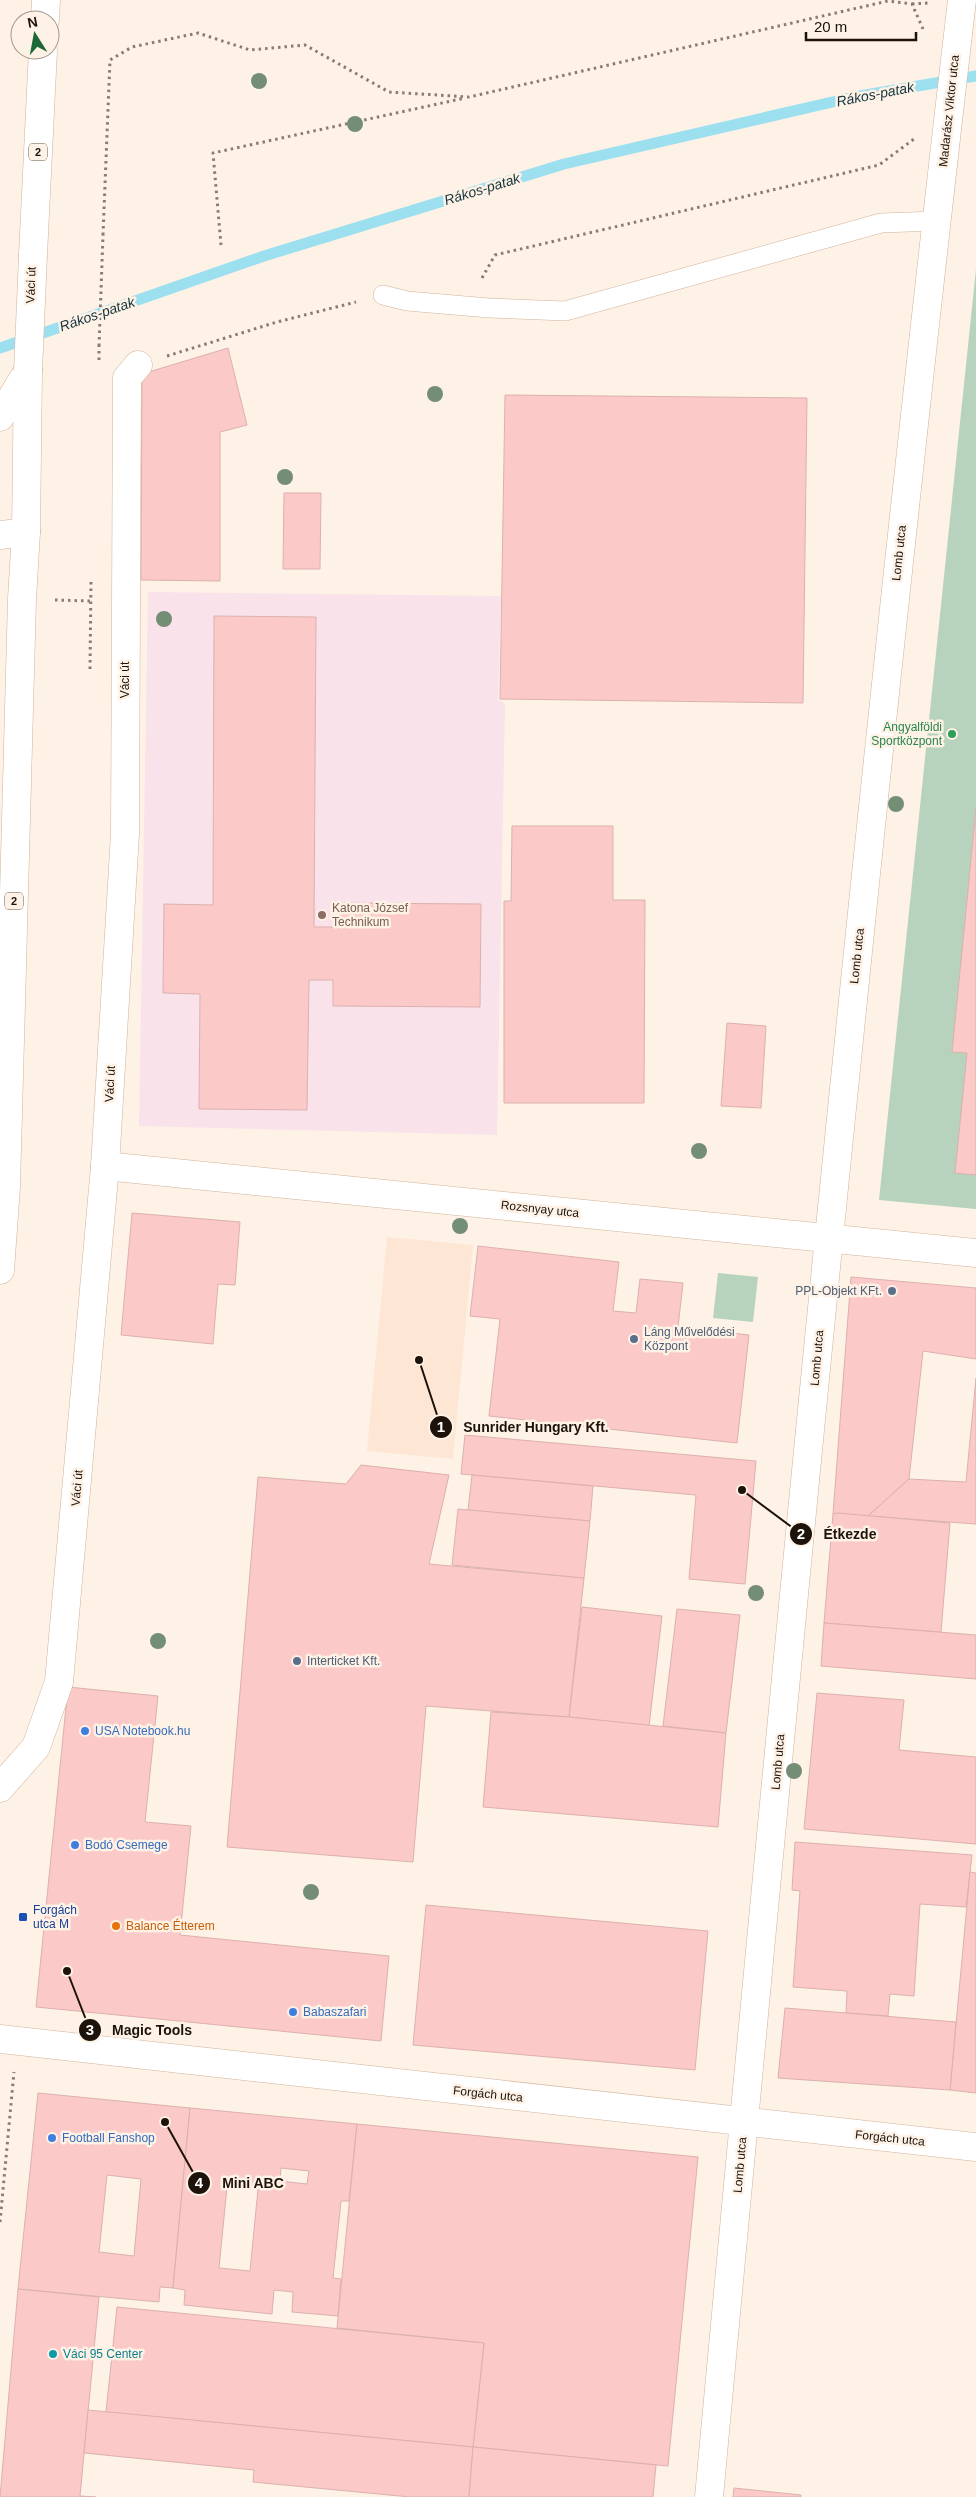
<svg xmlns="http://www.w3.org/2000/svg" width="976" height="2497" viewBox="0 0 976 2497" font-family="Helvetica,sans-serif">
  <style>
    .built { fill: #fee6d4 }
    .education { fill: #fae2eb }
    .green { fill: #b8d3bd }
    .lines { fill: none; stroke-linecap: round; stroke-linejoin: round }
    .stream { stroke: #9ce0f0; stroke-width: 11 }
    .building { fill: #fbc9c7; stroke: #dbb1af; fill-rule: evenodd }
    .lane-casing { stroke: #d2b39a; stroke-width: 20 }
    .street-casing { stroke: #d2b39a; stroke-width: 29 }
    .secondary-casing { stroke: #d2b39a; stroke-width: 29 }
    .primary-casing { stroke: #d2b39a; stroke-width: 29 }
    .path { stroke: #887c72; stroke-width: 3; stroke-dasharray: 2.5 4; stroke-linecap: butt }
    .lane { stroke: #fff; stroke-width: 19 }
    .street { stroke: #fff; stroke-width: 28 }
    .secondary { stroke: #fff; stroke-width: 28 }
    .primary { stroke: #fff; stroke-width: 28 }
    .primary-bridge-casing { stroke: #d2b39a; stroke-width: 29; stroke-linecap: butt }
    .path-bridge { stroke: #887c72; stroke-width: 3; stroke-dasharray: 2.5 4; stroke-linecap: butt }
    .primary-bridge { stroke: #fff; stroke-width: 28 }
    .tree { fill: #748d75 }
    .leisure-dot { fill: #2e9e5b; stroke: #fef1e6; stroke-width: 2 }
    .education-dot { fill: #8d6e63; stroke: #fef1e6; stroke-width: 2 }
    .service-dot { fill: #5c6f8a; stroke: #fef1e6; stroke-width: 2 }
    .shop-dot { fill: #3f7fe0; stroke: #fef1e6; stroke-width: 2 }
    .transit-dot { fill: #1a4fb4; stroke: #fef1e6; stroke-width: 2 }
    .food-dot { fill: #e8710a; stroke: #fef1e6; stroke-width: 2 }
    .culture-dot { fill: #0f9aa8; stroke: #fef1e6; stroke-width: 2 }
    .labels { text-anchor: middle; stroke-width: 5; stroke-linejoin: round; paint-order: stroke }
    .shield { fill: #fef1e6; stroke: #61564c; stroke-width: 1 }
    .shield-label { font-size: 11px; font-weight: bold; fill: #1e130a }
    .street-label { font-size: 12px; fill: #1e130a; stroke: #fef1e6 }
    .leisure-label { font-size: 12px; fill: #27864d; stroke: #fef1e6; text-anchor: end }
    .education-label { font-size: 12px; fill: #785e54; stroke: #fef1e6; text-anchor: start }
    .service-label { font-size: 12px; fill: #4e5e75; stroke: #fef1e6; text-anchor: start }
    .shop-label { font-size: 12px; fill: #366cbe; stroke: #fef1e6; text-anchor: start }
    .transit-label { font-size: 12px; fill: #164399; stroke: #fef1e6; text-anchor: start }
    .food-label { font-size: 12px; fill: #c56008; stroke: #fef1e6; text-anchor: start }
    .culture-label { font-size: 12px; fill: #0d838f; stroke: #fef1e6; text-anchor: start }
    .water-label { font-size: 14px; font-style: italic; fill: #12343b; stroke: #fef1e6 }
    .leader { fill: none; stroke: #1e130a; stroke-width: 2 }
    .callout-dot { fill: #1e130a; stroke: #fef1e6; stroke-width: 2 }
    .mark-label { font-size: 15px; text-anchor: middle; font-weight: bold; fill: #fff }
    .callout-label { font-size: 14px; text-anchor: middle; font-weight: bold; fill: #1e130a; stroke: #fef1e6; stroke-width: 5; stroke-linejoin: round; paint-order: stroke }
  </style>
  <rect width="100%" height="100%" fill="#fef1e6"/>
  <path class="built" d="M387,1237L473,1245L453,1459L367,1451Z"/>
  <path class="education" d="M148,592L501,596L498,699L505,704L497,1135L139,1126Z"/>
  <g class="green">
    <path d="M976,269V1209L879,1200Z"/>
    <path d="M718,1273L758,1277L753,1322L713,1318Z"/>
  </g>
  <g class="lines">
    <path class="stream" d="M0,348L264,256L564,164L854,97L976,76"/>
  </g>
  <g class="building">
    <path d="M228,348L247,425L220,432V581L141,580L142,374Z"/>
    <path d="M505,395L807,398L803,703L500,699Z"/>
    <path d="M284,493H321L320,569H283Z"/>
    <path d="M214,616L316,617L314,927H339V903L481,904L480,1007L333,1006V980H309L307,1110L199,1109L200,994L163,993L164,904L213,905Z"/>
    <path d="M976,809V1175L955,1173L967,1053L952,1052Z"/>
    <path d="M512,826H613V900H645L644,1103H504V901H511Z"/>
    <path d="M727,1023L766,1026L761,1108L721,1106Z"/>
    <path d="M132,1213L240,1222L235,1285L218,1284L213,1344L121,1335Z"/>
    <path d="M478,1246L619,1262L613,1311L636,1313L640,1279L683,1283L678,1327L749,1335L737,1443L489,1416L500,1319L470,1316Z"/>
    <path d="M851,1277L976,1288V1359L923,1351L909,1479L868,1516L833,1514Z"/>
    <path d="M976,1378V1524L868,1516L909,1479L966,1482Z"/>
    <path d="M465,1435L756,1461L745,1584L689,1579L696,1495L461,1474Z"/>
    <path d="M361,1465L449,1475L429,1564L584,1578L569,1717L426,1706L413,1862L227,1847L258,1477L346,1484Z"/>
    <path d="M472,1475L593,1486L590,1521L468,1510Z"/>
    <path d="M458,1509L590,1521L584,1578L452,1565Z"/>
    <path d="M838,1513L950,1523L941,1632L824,1623L833,1514Z"/>
    <path d="M582,1607L662,1616L649,1726L569,1717Z"/>
    <path d="M677,1609L740,1615L726,1733L663,1726Z"/>
    <path d="M824,1623L976,1635V1679L821,1666Z"/>
    <path d="M68,1687L158,1696L145,1822L191,1826L180,1935L389,1956L381,2041L36,2007Z"/>
    <path d="M817,1693L904,1700L899,1750L976,1757V1844L804,1829Z"/>
    <path d="M491,1712L569,1717L726,1733L718,1827L483,1807Z"/>
    <path d="M795,1842L972,1855L966,1907L920,1904L914,1996L890,1994L888,2016L846,2013L847,1991L793,1987L800,1891L792,1890Z"/>
    <path d="M970,1872L976,1873V2093L950,2090Z"/>
    <path d="M426,1905L708,1931L695,2070L413,2045Z"/>
    <path d="M785,2008L956,2022L950,2090L778,2078Z"/>
    <path d="M38,2093L190,2108L173,2288L160,2287L159,2302L18,2289ZM107,2175L141,2179L134,2256L99,2252Z"/>
    <path d="M190,2108L357,2124L349,2201H341L333,2278L341,2279L338,2316L292,2312L293,2292L274,2290L272,2314L184,2305L185,2290L173,2288ZM281,2168L309,2171L307,2184L280,2181ZM227,2187L258,2189L250,2271L219,2268Z"/>
    <path d="M357,2124L698,2157L668,2466L473,2447L484,2343L337,2328Z"/>
    <path d="M18,2289L99,2297L80,2496L96,2497H0Z"/>
    <path d="M117,2307L484,2343L473,2447L106,2412Z"/>
    <path d="M88,2410L473,2447L469,2497H410L253,2482L254,2470L84,2453Z"/>
    <path d="M473,2447L656,2465L653,2497H469Z"/>
    <path d="M734,2488L801,2495V2497H733Z"/>
  </g>
  <g class="lines">
    <defs>
      <path id="lane" d="M383,295L407,301L489,308L565,311L881,223L937,221"/>
      <g id="street">
        <path d="M105,1166L976,1253"/>
        <path d="M0,1788L36,1747L59,1682L105,1166L125,834L127,378L138,365"/>
        <path d="M0,2039L976,2147"/>
        <path d="M709,2497C786,1664 865,831 962,0"/>
      </g>
      <g id="secondary">
        <path d="M0,417L28,371"/>
        <path d="M0,535L26,532"/>
      </g>
      <g id="primary">
        <path d="M45,20L46,0"/>
        <path d="M33,255L43,50"/>
        <path d="M0,1270L6,1187L22,599L26,532L28,371"/>
      </g>
    </defs>
    <use href="#lane" class="lane-casing"/>
    <use href="#street" class="street-casing"/>
    <use href="#secondary" class="secondary-casing"/>
    <use href="#primary" class="primary-casing"/>
    <g class="path">
      <path d="M912,4L928,3"/>
      <path d="M103,235L110,60L132,47L198,33L250,50L305,45L389,92L469,97L888,1L912,4L923,29"/>
      <path d="M221,245L213,153L465,98"/>
      <path d="M482,278L495,255L879,165L914,139"/>
      <path d="M167,356L277,322L356,302"/>
      <path d="M99,360V346"/>
      <path d="M55,600L90,601"/>
      <path d="M90,669L91,581"/>
      <path d="M0,2222L14,2072"/>
    </g>
    <use href="#lane" class="lane"/>
    <use href="#street" class="street"/>
    <use href="#secondary" class="secondary"/>
    <use href="#primary" class="primary"/>
    <defs>
      <path id="primary-bridge" d="M28,371L33,255"/>
    </defs>
    <use href="#primary-bridge" class="primary-bridge-casing"/>
    <path class="path-bridge" d="M99,346L103,235"/>
    <use href="#primary-bridge" class="primary-bridge"/>
  </g>
  <g class="tree">
    <circle cx="259" cy="81" r="8"/>
    <circle cx="355" cy="124" r="8"/>
    <circle cx="435" cy="394" r="8"/>
    <circle cx="285" cy="477" r="8"/>
    <circle cx="164" cy="619" r="8"/>
    <circle cx="896" cy="804" r="8"/>
    <circle cx="699" cy="1151" r="8"/>
    <circle cx="460" cy="1226" r="8"/>
    <circle cx="756" cy="1593" r="8"/>
    <circle cx="158" cy="1641" r="8"/>
    <circle cx="794" cy="1771" r="8"/>
    <circle cx="311" cy="1892" r="8"/>
  </g>
  <circle class="leisure-dot" cx="952" cy="734" r="5"/>
  <circle class="education-dot" cx="322" cy="915" r="5"/>
  <g class="service-dot">
    <circle cx="892" cy="1291" r="5"/>
    <circle cx="634" cy="1339" r="5"/>
    <circle cx="297" cy="1661" r="5"/>
  </g>
  <g class="shop-dot">
    <circle cx="85" cy="1731" r="5"/>
    <circle cx="75" cy="1845" r="5"/>
    <circle cx="293" cy="2012" r="5"/>
    <circle cx="52" cy="2138" r="5"/>
  </g>
  <rect class="transit-dot" x="18" y="1912" width="10" height="10" rx="2.5"/>
  <circle class="food-dot" cx="116" cy="1926" r="5"/>
  <circle class="culture-dot" cx="53" cy="2354" r="5"/>
  <g class="labels">
    <g class="shield">
      <rect x="29" y="143.5" width="18" height="17" rx="4"/>
      <rect x="5" y="892.5" width="18" height="17" rx="4"/>
    </g>
    <g class="shield-label">
      <text x="38" y="156">2</text>
      <text x="14" y="905">2</text>
    </g>
    <g class="street-label">
      <text transform="translate(949 111) rotate(-84)" y="4">Madarász Viktor utca</text>
      <text transform="translate(31 285) rotate(-88)" y="4">Váci út</text>
      <text transform="translate(899 553) rotate(-84)" y="4">Lomb utca</text>
      <text transform="translate(125 680) rotate(-90)" y="4">Váci út</text>
      <text transform="translate(857 956) rotate(-84)" y="4">Lomb utca</text>
      <text transform="translate(110 1084) rotate(-87)" y="4">Váci út</text>
      <text transform="translate(540 1209) rotate(6)" y="4">Rozsnyay utca</text>
      <text transform="translate(817 1358) rotate(-85)" y="4">Lomb utca</text>
      <text transform="translate(77 1488) rotate(-85)" y="4">Váci út</text>
      <text transform="translate(778 1762) rotate(-85)" y="4">Lomb utca</text>
      <text transform="translate(488 2094) rotate(6)" y="4">Forgách utca</text>
      <text transform="translate(890 2138) rotate(6)" y="4">Forgách utca</text>
      <text transform="translate(740 2165) rotate(-85)" y="4">Lomb utca</text>
    </g>
    <g class="leisure-label">
      <text x="942" y="731">Angyalföldi<tspan x="942" dy="14">Sportközpont</tspan></text>
    </g>
    <g class="education-label">
      <text x="332" y="912">Katona József<tspan x="332" dy="14">Technikum</tspan></text>
    </g>
    <g class="service-label">
      <text x="882" y="1295" text-anchor="end">PPL-Objekt KFt.</text>
      <text x="644" y="1336">Láng Művelődési<tspan x="644" dy="14">Központ</tspan></text>
      <text x="307" y="1665">Interticket Kft.</text>
    </g>
    <g class="shop-label">
      <text x="95" y="1735">USA Notebook.hu</text>
      <text x="85" y="1849">Bodó Csemege</text>
      <text x="303" y="2016">Babaszafari</text>
      <text x="62" y="2142">Football Fanshop</text>
    </g>
    <g class="transit-label">
      <text x="33" y="1914">Forgách<tspan x="33" dy="14">utca M</tspan></text>
    </g>
    <g class="food-label">
      <text x="126" y="1930">Balance Étterem</text>
    </g>
    <g class="culture-label">
      <text x="63" y="2358">Váci 95 Center</text>
    </g>
    <g class="water-label">
      <text transform="translate(875 94) rotate(-11)" y="5">Rákos-patak</text>
      <text transform="translate(482 189) rotate(-17)" y="5">Rákos-patak</text>
      <text transform="translate(97 314) rotate(-19)" y="5">Rákos-patak</text>
    </g>
  </g>
  <path class="leader" d="M419 1360L441 1427M742 1490L801 1534M67 1971L90 2030M165 2122L199 2183"/>
  <g class="callout-dot">
    <circle cx="419" cy="1360" r="5"/>
    <circle cx="742" cy="1490" r="5"/>
    <circle cx="67" cy="1971" r="5"/>
    <circle cx="165" cy="2122" r="5"/>
    <circle cx="441" cy="1427" r="12"/>
    <circle cx="801" cy="1534" r="12"/>
    <circle cx="90" cy="2030" r="12"/>
    <circle cx="199" cy="2183" r="12"/>
  </g>
  <g class="mark-label">
    <text x="441" y="1432">1</text>
    <text x="801" y="1539">2</text>
    <text x="90" y="2035">3</text>
    <text x="199" y="2188">4</text>
  </g>
  <g class="callout-label">
    <text x="536" y="1432">Sunrider Hungary Kft.</text>
    <text x="850" y="1539">Étkezde</text>
    <text x="152" y="2035">Magic Tools</text>
    <text x="253" y="2188">Mini ABC</text>
  </g>
  <g transform="translate(35 35) rotate(349)"><circle r="24" fill="#fef1e6" stroke="#a4988e"/>
  <path d="M0-4L9 19L0 12L-9 19Z" fill="#1c6836"/>
  <text y="-8" font-size="14" font-weight="bold" text-anchor="middle" fill="#1e130a">N</text>
  </g>
  <path d="M806 32v8h110v-8" fill="none" stroke="#1e130a" stroke-width="2.5"/>
  <text x="814" y="32" font-size="15" fill="#1e130a" stroke="#fef1e6" stroke-width="4" paint-order="stroke">20 m</text>
</svg>
